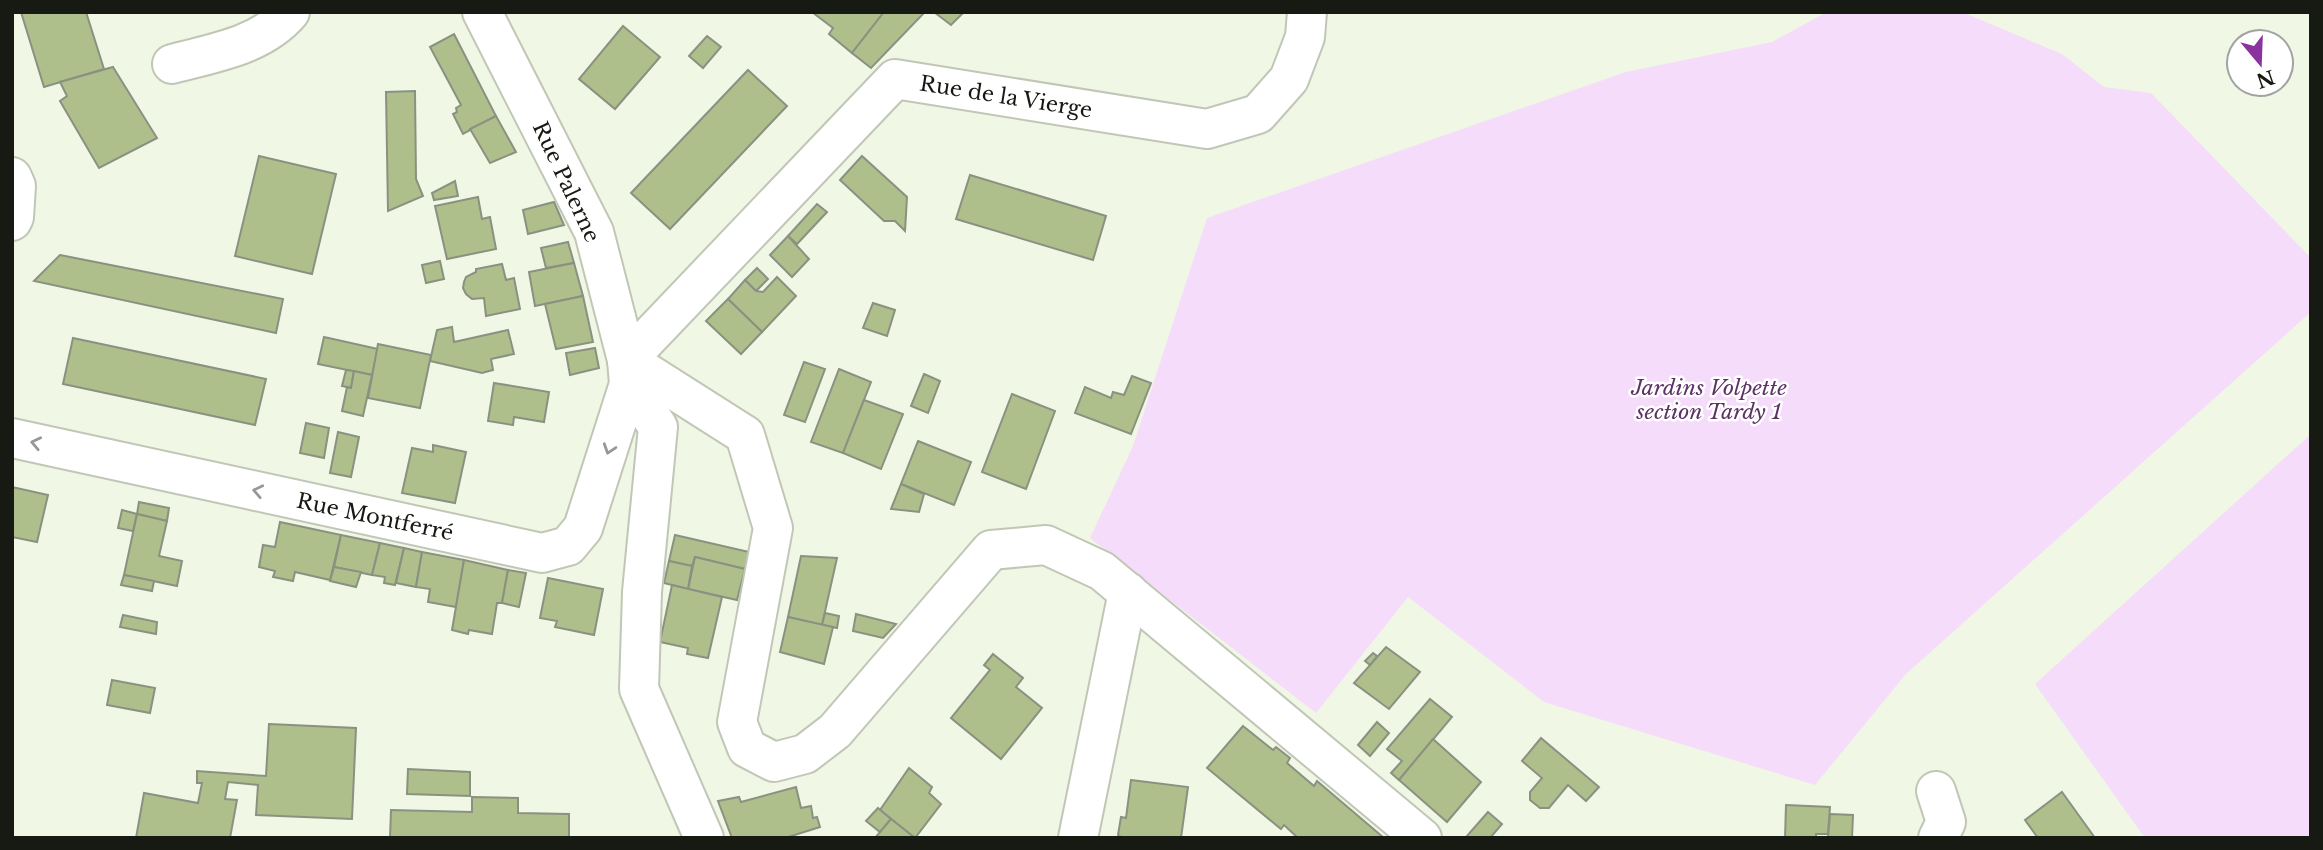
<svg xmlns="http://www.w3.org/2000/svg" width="2323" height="850" viewBox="0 0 2323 850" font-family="'Libre Baskerville',serif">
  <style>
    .green { fill: #f6dcfb }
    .building { fill: #aebf8c; stroke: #8b9181; stroke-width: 2 }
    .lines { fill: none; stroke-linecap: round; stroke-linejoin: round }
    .minor-casing { stroke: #c1c7b6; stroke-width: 42 }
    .minor { stroke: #fff; stroke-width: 38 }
    .oneway { stroke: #979895 }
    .labels { text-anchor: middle; stroke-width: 5; stroke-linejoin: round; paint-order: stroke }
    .street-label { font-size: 21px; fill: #171913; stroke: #fff }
    .park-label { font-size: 21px; font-style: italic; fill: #5d3166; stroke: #fff }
  </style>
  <rect width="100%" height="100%" fill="#f0f7e5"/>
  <g class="green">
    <path d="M1827,12H1962L2062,54L2104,87L2151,93L2311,258V312L1906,674L1815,785L1544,702L1408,597L1316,713L1090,538L1133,446L1207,218L1626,72L1772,42Z"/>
    <path d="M2311,434V838H2145L2035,684Z"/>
  </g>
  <g class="building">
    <path d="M21,12H86L104,69L44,87Z"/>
    <path d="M812,12H884L852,53L829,34L833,28Z"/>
    <path d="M884,12L924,13L871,68L852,53Z"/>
    <path d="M934,12H964L951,25Z"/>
    <path d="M623,26L660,57L615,109L579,79Z"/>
    <path d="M454,34L496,116L463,134L453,114L457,112L456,108L461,105L430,47Z"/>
    <path d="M707,36L721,47L703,68L689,56Z"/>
    <path d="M113,67L157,138L99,168L60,101L67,96L60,82Z"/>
    <path d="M748,70L787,106L670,229L631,193Z"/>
    <path d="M415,91L416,179L423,196L388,211L386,92Z"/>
    <path d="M496,116L516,152L490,163L470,129Z"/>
    <path d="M259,156L336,174L312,274L235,256Z"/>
    <path d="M862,156L907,197L905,231L895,221H884L840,180Z"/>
    <path d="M970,175L1106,216L1093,260L956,219Z"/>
    <path d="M455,181L458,196L434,200L432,193Z"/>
    <path d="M478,197L482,219L490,217L496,249L447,259L435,206Z"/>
    <path d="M554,202L564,225L528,234L523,210Z"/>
    <path d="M817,204L827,212L797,244L788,236Z"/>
    <path d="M788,236L809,259L792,277L770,255Z"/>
    <path d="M568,242L574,263L546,268L541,248Z"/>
    <path d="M60,255L283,299L276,333L34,281Z"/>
    <path d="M440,261L444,279L426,283L422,265Z"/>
    <path d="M574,263L583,296L535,306L529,272Z"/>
    <path d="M502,264L506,280L514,278L520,309L486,316L484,298L472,299L466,294L463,288L464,282L466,277L476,272V269Z"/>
    <path d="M757,268L768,279L756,291L745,280Z"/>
    <path d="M777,277L796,296L762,332L728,299L745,280L756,291L763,292Z"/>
    <path d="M583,296L593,342L556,349L545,304Z"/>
    <path d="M728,299L762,332L741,354L706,321Z"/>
    <path d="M873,303L895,310L887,336L863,328Z"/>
    <path d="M452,327L454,342L508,330L514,354L491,359L493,370L482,373L430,361L437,330Z"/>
    <path d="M324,337L378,349L372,375L318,364Z"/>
    <path d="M73,338L266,379L255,425L63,384Z"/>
    <path d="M378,344L431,355L420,408L368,398Z"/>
    <path d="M595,348L599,368L570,375L566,353Z"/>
    <path d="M804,362L825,369L805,422L784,415Z"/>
    <path d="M839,369L871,382L843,453L811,442Z"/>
    <path d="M346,370L354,371L351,388L342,386Z"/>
    <path d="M354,371L372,375L363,416L342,411L347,387L351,388Z"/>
    <path d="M924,374L940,381L928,413L911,406Z"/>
    <path d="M1132,376L1151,383L1131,434L1075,413L1085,387L1111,398L1113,392L1124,395Z"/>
    <path d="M494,383L549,392L544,422L514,417L513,425L488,421Z"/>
    <path d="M1012,394L1055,411L1026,489L982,472Z"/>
    <path d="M864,400L903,414L881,469L843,453Z"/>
    <path d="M306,423L329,428L324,458L300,453Z"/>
    <path d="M338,432L359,437L351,477L330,473Z"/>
    <path d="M918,441L971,462L954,505L901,484Z"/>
    <path d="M433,445L466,452L455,503L402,493L412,448L433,452Z"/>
    <path d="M901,484L924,494L919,512L891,509Z"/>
    <path d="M12,487L48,495L37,542L12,537Z"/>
    <path d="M139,502L169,508L167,521L137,514Z"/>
    <path d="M122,510L137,514L133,531L118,528Z"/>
    <path d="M137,514L167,521L159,556L182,561L177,586L124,575Z"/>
    <path d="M280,522L341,535L330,580L295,572L293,581L273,577L275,571L259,567L263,545L275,547Z"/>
    <path d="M341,535L380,543L372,575L334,567Z"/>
    <path d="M675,535L749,552L745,569L695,557L692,566L669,561Z"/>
    <path d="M380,543L404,548L395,585L384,583L385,577L372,575Z"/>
    <path d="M404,548L422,552L416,587L396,583Z"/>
    <path d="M422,552L464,560L456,607L428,602L430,589L416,587Z"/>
    <path d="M801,556L837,558L822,625L788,617Z"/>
    <path d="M695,557L745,569L737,600L688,589Z"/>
    <path d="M464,560L508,570L502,603H497L492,634L469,630L468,634L452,630Z"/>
    <path d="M669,561L692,566L688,589L664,583Z"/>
    <path d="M334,567L361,572L356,587L330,581Z"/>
    <path d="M508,570L526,573L519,607L502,603Z"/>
    <path d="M124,575L154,581L152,591L121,585Z"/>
    <path d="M548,578L603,589L594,635L555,627L557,621L540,618Z"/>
    <path d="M672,585L722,597L708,658L687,654L688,648L660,642Z"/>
    <path d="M825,613L839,616L837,628L822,625Z"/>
    <path d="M856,614L896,624L883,638L853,631Z"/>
    <path d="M123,615L157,622L156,634L120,627Z"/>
    <path d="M788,617L833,627L824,664L780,652Z"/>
    <path d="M1386,647L1420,672L1389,709L1354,683Z"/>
    <path d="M1373,653L1377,656L1370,665L1365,661Z"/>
    <path d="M993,654L1023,678L1016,687L1042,708L1001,759L951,718L990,670L984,665Z"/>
    <path d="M112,680L155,688L150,713L107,705Z"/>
    <path d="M1430,699L1452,717L1399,780L1391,773L1402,761L1387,749Z"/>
    <path d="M1377,722L1389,733L1370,756L1358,745Z"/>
    <path d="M269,724L356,728L352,819L256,815L258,785L228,782L225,799L237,800L230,838H136L144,793L198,803L202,783H197V771L266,776Z"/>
    <path d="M1243,726L1273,750L1276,747L1290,758L1287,763L1314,786L1317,781L1384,838H1298L1284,825L1281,829L1207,768Z"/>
    <path d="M1541,738L1599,787L1586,801L1568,785L1549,808H1540L1530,800V792L1542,778L1522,761Z"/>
    <path d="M1433,739L1481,782L1447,822L1399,780Z"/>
    <path d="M909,768L932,787L929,793L941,804L915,838L880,810Z"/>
    <path d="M408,769L470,772V796L407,794Z"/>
    <path d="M1131,780L1188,787L1181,838H1123L1118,835L1121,817L1126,818Z"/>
    <path d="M796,787L801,808L811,806L813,818L817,817L820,827L785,838H732L718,801L739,797L741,802Z"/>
    <path d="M2062,792L2095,838H2038L2025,820Z"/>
    <path d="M472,797L518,798V813L569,814V838H390L391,810L472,812Z"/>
    <path d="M1786,805L1830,807L1828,834H1816V838H1785Z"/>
    <path d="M878,808L891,819L880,832L866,821Z"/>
    <path d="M1488,812L1502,824L1490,838L1466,837Z"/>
    <path d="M1830,814L1853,815L1852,838H1828Z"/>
    <path d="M891,819L915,838H875Z"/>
  </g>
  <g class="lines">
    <defs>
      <g id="minor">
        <path d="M172,64C213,53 261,46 290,12"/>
        <path d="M12,177L16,186L14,217L12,221"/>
        <path d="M627,360L745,435L773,528L737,722L747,748L774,762L805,754L835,731L991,550L1046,545L1102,571L1422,838"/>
        <path d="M627,360L895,79L1207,129L1258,114L1289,79L1305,37L1307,12"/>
        <path d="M629,384L658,427L642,592L639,689L704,838"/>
        <path d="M12,438L542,553L568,546L583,528L629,384L627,360L594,232L482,12"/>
        <path d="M1936,791L1946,822L1938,838"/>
        <path d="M1078,838L1128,592"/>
      </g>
    </defs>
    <use href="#minor" class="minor-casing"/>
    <use href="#minor" class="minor"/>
  </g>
  <defs><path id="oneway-chevron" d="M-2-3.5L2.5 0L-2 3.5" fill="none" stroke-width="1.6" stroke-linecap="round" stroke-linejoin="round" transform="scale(1.75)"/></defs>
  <g class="oneway">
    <use href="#oneway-chevron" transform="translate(36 443) rotate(-168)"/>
    <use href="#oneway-chevron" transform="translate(609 449) rotate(108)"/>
    <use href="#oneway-chevron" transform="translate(258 491) rotate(-168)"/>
  </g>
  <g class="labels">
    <g class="street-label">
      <text transform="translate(1006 97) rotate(9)" y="7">Rue de la Vierge</text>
      <text transform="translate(566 182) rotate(65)" y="7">Rue Palerne</text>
      <text transform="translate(375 517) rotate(12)" y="7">Rue Montferré</text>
    </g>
    <g class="park-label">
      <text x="1709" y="395">Jardins Volpette<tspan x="1709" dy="24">section Tardy 1</tspan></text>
    </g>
  </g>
  <rect width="2323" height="850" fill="none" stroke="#171913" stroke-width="28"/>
  <g transform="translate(2260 63) rotate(161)"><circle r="33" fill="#ffffff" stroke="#a2a3a1" stroke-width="2"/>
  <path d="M0-5L12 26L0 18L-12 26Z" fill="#8c329e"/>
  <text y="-10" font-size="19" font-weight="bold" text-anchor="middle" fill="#171913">N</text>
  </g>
</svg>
